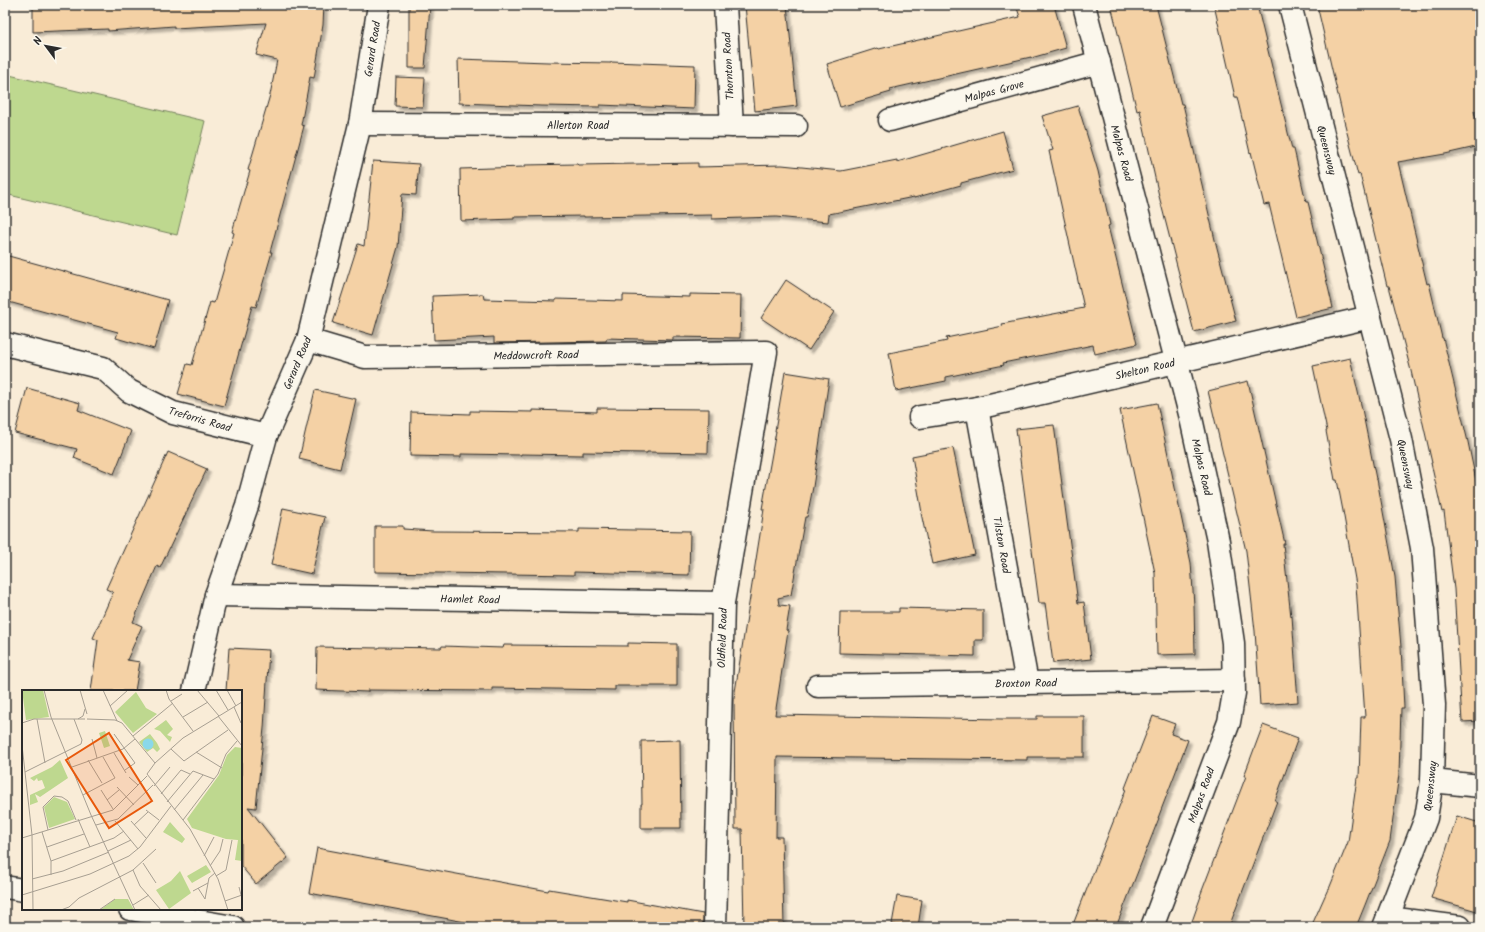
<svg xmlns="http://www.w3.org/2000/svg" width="1485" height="932" viewBox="0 0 1485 932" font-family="Kalam,sans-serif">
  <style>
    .green { fill: #bed88f; stroke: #74825d }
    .building { fill: #f4d1a5; stroke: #2b2b2b; filter: url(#shadow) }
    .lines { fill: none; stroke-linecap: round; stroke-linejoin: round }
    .minor-casing { stroke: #2b2b2b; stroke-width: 25 }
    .minor { stroke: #fbf7ec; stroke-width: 22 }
    .labels { text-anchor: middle; stroke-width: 3; stroke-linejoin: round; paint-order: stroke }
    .street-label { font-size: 11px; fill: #2b2b2b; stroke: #fbf7ec }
    .inset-road { fill: none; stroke: #a79f92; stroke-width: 1 }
    .view { fill: #e8590c; fill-opacity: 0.15; stroke: #e8590c; stroke-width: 2 }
    .inset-edge { fill: none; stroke: #2b2b2b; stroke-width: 2 }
  </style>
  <defs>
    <filter id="shadow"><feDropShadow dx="3.5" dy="3.5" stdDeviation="1" flood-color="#0004"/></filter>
  </defs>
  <rect width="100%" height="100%" fill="#f9ecd7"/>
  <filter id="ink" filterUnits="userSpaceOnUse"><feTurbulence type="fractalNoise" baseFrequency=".025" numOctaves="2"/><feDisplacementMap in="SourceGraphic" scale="8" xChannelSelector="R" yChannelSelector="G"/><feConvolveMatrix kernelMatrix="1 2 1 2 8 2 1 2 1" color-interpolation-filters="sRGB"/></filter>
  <g filter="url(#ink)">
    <path class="green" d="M5,74L205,121L177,235L5,194Z"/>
    <g class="building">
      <path d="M33,5H324L323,25L314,78L310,77L301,125L304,126L270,252H272L256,307L252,306L224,406L178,394L187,364L192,365L210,302L214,303L234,233L232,232L250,171L248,170L270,95L277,60L256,55L266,23L174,28V26L108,31V29L33,32Z"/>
      <path d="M409,5H430L425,68H409Z"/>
      <path d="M745,5H787L797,106L755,111Z"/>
      <path d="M1016,5H1054L1066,48L1031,58V57L890,89L891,92L840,107L827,64L878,48L879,49L1020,17Z"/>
      <path d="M1111,5H1156L1181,104H1183L1215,240L1236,321L1194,332L1159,196L1140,110L1137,111Z"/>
      <path d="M1214,5H1257L1279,96L1292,149H1294L1306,202H1308L1333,308L1296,317L1269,204L1264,205L1251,152L1250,153L1237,97H1235Z"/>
      <path d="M1317,5H1473L1480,33V110L1474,111L1480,136V146L1445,154L1398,162L1427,284L1429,283L1442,338H1443L1468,442L1480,500V721L1462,722L1454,589L1444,511L1442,512L1431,463H1432L1411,371L1389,286H1387L1360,174L1358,175L1344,121Z"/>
      <path d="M458,59L548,62L611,63V62L695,65L694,109L600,105V107L541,106L459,103Z"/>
      <path d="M396,77L425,78L423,107L395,106Z"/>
      <path d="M1078,106L1098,171L1110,225L1108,226L1137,344L1095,354L1093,345L1003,363L1004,365L946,377V381L896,391L889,353L947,341L946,338L1003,326L1002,324L1084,308L1049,151L1053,150L1042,116Z"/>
      <path d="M1003,131L1013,169L961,183V185L914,198V197L829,214L828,222L776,217L712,219V215L584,217V216L514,217V219L461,221L460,169L525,167V165L577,164L578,165L698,163V167L782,165L841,171L897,160V162Z"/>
      <path d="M373,161L419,164L416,195L402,194L398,247L373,335L333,323L358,244L364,246Z"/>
      <path d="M5,255L168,300L154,349L116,338L118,332L5,301Z"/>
      <path d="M786,280L834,312L809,350L761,318Z"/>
      <path d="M483,294L484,299L556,301V299L623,301V295L690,297V294L741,295L740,338L673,337V340L607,338L606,341L494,343V337L434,340L432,296Z"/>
      <path d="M1350,358L1362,409L1376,479H1377L1395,577L1401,647L1404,708H1401L1399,774L1390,841L1365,905L1356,927H1311L1328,889H1329L1348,842L1357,778H1359L1361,717H1365L1356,585L1343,511L1337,480H1335L1326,431H1327L1313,366Z"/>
      <path d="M785,372L829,379L813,487L807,517H805L791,595L778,598L779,605L790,606L786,630L788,631L775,715L1003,719H1037V716H1084V757H1027V760L777,757L776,837H782L784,927H744L742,829H735L734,698L764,509H762L776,431H775Z"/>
      <path d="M1248,381L1285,544H1283L1291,617L1292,616L1298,702L1260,705L1255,631L1246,551L1208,391Z"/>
      <path d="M27,388L80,403L78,410L131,431L114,474L74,458L77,449L15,433Z"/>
      <path d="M315,390L356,399L340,469L299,459Z"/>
      <path d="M1157,403L1191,563L1194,605L1195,654L1157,655L1155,573L1120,410Z"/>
      <path d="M597,408L709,409L708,453L647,452V453L583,452V455L521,454V455L461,454V457L410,456L411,412L470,414V411L533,412V410L597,412Z"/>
      <path d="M1054,425L1078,603L1084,602L1091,659L1053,663L1045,603H1039L1016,429Z"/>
      <path d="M953,448L975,555L932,564L921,513H922L912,456Z"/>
      <path d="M168,452L207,469L160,568L157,566L133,622L142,626L127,660L140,662L135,691H91L98,640L93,638L113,592L106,589Z"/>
      <path d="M283,508L325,517L312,574L271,565Z"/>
      <path d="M375,526H403V529L433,531L579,532V529L690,531L689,575L574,572V575L375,572Z"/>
      <path d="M899,608L983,610V640H975V656L839,653L840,612H899Z"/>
      <path d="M628,643L677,644V686H615V690L492,688V691L368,690V692L316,690L317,647L379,648V647L441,648L442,646L503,648L504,645L628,646Z"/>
      <path d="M229,648L269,650L264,728L256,808L248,807L288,858L256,884L241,866V691H226Z"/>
      <path d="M1153,716L1175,724L1171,734L1188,740L1158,818H1159L1116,927H1072L1126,789L1125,788Z"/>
      <path d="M1263,725L1298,738L1275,801H1277L1229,927H1190L1201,896H1200L1246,776H1244Z"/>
      <path d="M680,740L681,828H641V804H642L641,741Z"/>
      <path d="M1457,816L1480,823V900L1477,911L1431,898Z"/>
      <path d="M317,848L548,891L549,889L627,902V900L703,914V927H492L309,893Z"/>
      <path d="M897,896L922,900L918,927L892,924Z"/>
    </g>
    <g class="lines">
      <defs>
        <g id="minor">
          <path d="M725,5L732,126"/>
          <path d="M1084,5L1191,418L1218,541L1233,643L1234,693L1229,722L1152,927"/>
          <path d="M1290,5L1401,439L1422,548L1434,705L1432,781L1426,818L1384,927"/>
          <path d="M890,120L1099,62"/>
          <path d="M360,124L796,126"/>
          <path d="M308,340L365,357L766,352L723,603L715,927"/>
          <path d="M5,344L103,368L129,391L173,413L266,436"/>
          <path d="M977,408L1027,683"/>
          <path d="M920,417L977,408L1370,317"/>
          <path d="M216,595L723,603"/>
          <path d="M818,686L1234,680"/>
          <path d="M194,691L216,595L247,506L266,436L308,340L360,124L379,5"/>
          <path d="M1432,781L1480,786"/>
          <path d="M5,887L23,890"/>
          <path d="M130,909L233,927"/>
          <path d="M1388,918L1460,927"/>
        </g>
      </defs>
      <use href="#minor" class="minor-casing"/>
      <use href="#minor" class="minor"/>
    </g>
  </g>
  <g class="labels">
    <g class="street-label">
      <text transform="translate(372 49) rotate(-81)" y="4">Gerard Road</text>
      <text transform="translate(728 66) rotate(-93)" y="4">Thornton Road</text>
      <text transform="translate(994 91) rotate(-15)" y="4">Malpas Grove</text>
      <text x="578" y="129">Allerton Road</text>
      <text transform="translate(1327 150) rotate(76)" y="4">Queensway</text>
      <text transform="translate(1122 153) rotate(75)" y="4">Malpas Road</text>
      <text transform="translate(536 355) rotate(-1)" y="4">Meddowcroft Road</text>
      <text transform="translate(297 363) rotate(-67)" y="4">Gerard Road</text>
      <text transform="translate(1145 369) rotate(-13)" y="4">Shelton Road</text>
      <text transform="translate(200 419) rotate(16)" y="4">Treforris Road</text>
      <text transform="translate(1406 464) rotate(79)" y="4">Queensway</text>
      <text transform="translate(1202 467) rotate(77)" y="4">Malpas Road</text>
      <text transform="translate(1002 545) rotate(80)" y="4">Tilston Road</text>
      <text transform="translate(470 599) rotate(1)" y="4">Hamlet Road</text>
      <text transform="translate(722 638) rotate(-88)" y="4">Oldfield Road</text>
      <text transform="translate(1026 683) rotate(-1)" y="4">Broxton Road</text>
      <text transform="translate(1430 786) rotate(-84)" y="4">Queensway</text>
      <text transform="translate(1201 795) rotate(-70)" y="4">Malpas Road</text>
    </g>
  </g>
  <g transform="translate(22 690)">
    <rect width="220" height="220" fill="#f9ecd7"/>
    <path d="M0,0H21L27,27L4,30ZM114,2L124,18L135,24L111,43L93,22ZM144,30L151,39L145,45L150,47L148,52L138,41L132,39ZM83,41L88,56L82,58L77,43ZM128,44L135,53L138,59L135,62L131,58L125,62L117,52ZM213,57L220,58V171L213,170L216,150L204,149L170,138L165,129L197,85L205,65ZM38,70L46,88L18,107L13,104L16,112L8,115V105L23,98L20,90L16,91L15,88L12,91L8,88L30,77ZM32,107L45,112L53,129L27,138L22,117ZM148,132L163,149L160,153L141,142ZM184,175L189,182L170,193L165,186ZM158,181L169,203L147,219L134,200L149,191ZM93,209H106L112,220H78Z" fill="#bed88f"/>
    <path d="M120.5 54a5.5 5.5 0 1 1 11 0a5.5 5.5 0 1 1-11 0Z" fill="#8ad8e9"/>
    <path class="inset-road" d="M22,0L29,27L69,125L113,220M58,0L65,24M81,0L95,31M144,0L147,9L171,41M175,0L197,26M194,0L206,20M205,0L214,16M149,11L160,4M88,16L106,0M212,17L219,33M196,26L220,56M161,27L186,12M15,29L23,73M56,29L61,26L63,19M65,29L93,30L100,33L133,73M0,33L12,29H63M92,44L113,73L103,80M111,46L151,13M70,49L75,68M0,55L10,145L11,220M149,59L162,71L206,40M174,62L200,78M92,63L104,83M66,70L80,93M50,77L101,59L113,49M3,82L59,54L60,50L52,29M107,87L116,95M132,96L148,77M95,97L112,115M79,100L91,119M139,104L159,80L168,84M61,105L93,88L81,67M85,110L97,100M145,112L171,81L192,89M124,120L137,130M152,120L181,85M56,129L68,157M161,130L196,84L204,64L215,51M93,131L116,159M109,131L124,148M74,135L96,129L131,95M112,135L126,122M26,140L21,117L32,106L40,107L46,111L54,130M20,142L29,171V185M0,148L91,120L125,86M25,157L62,144M86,161L109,150M182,166L192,147M29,171L92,148L102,141M121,173L134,193M188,176L198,161L201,149M111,180L118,196L139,220M194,186L204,180L210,150M10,189L41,181L87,162M217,197L220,209M176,198L183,209M171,201L186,193M0,205L68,184L107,166L118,157L149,116M183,209L187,188L193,183M203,211L220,205M111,215L127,205M39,220L47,217L57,208L111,180L134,159M77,220L93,209M206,220L196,189L168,139L125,84L133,73L161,48L220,12"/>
    <path class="view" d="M87,43L130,111L87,138L44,70Z"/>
    <rect width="220" height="220" class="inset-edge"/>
  </g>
  <rect width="1485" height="932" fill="none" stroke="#fbf7ec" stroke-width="20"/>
  <rect x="10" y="10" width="1465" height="912" fill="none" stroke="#2b2b2b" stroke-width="1.5" filter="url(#ink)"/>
  <g transform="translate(46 46) rotate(302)" stroke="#fbf7ec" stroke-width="3" paint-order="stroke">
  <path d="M0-3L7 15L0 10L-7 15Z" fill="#2b2b2b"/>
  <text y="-6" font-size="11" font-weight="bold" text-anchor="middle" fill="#2b2b2b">N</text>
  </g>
</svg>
